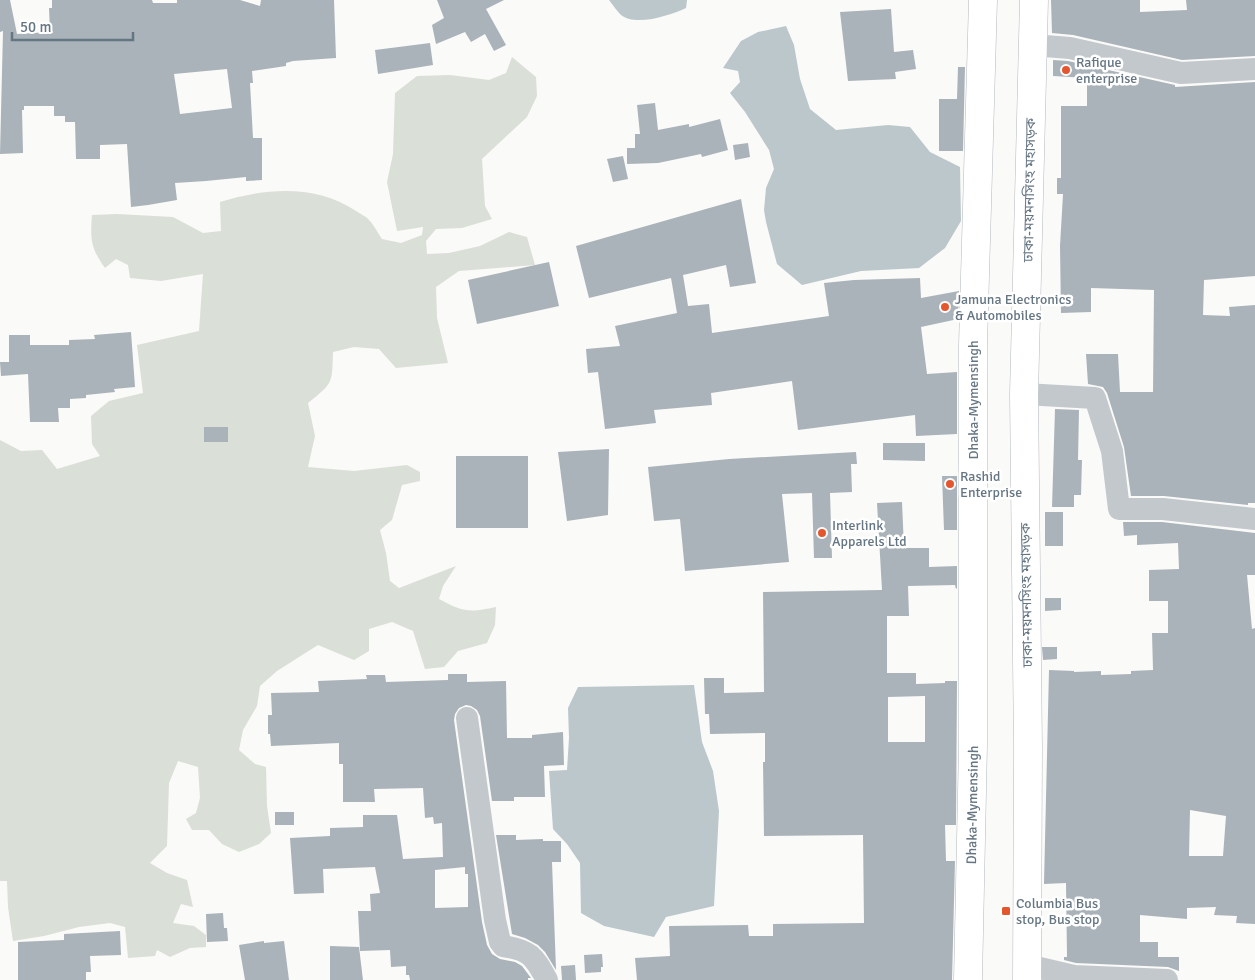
<svg xmlns="http://www.w3.org/2000/svg" width="1255" height="980" viewBox="0 0 1255 980" font-family="Signika,'Noto Sans Bengali',sans-serif">
  <style>
    .green { fill: #dadfd7 }
    .water { fill: #bbc7cb }
    .building { fill: #aab3b9; fill-rule: evenodd }
    .lines { fill: none; stroke-linecap: round; stroke-linejoin: round }
    .highway-casing { stroke: #b4b9bd; stroke-width: 29 }
    .minor { stroke: #c3c8cc; stroke-width: 22 }
    .highway { stroke: #fff; stroke-width: 28 }
    .poi-dot { fill: #e4572e; stroke: #fff; stroke-width: 2 }
    .labels { text-anchor: middle; stroke-width: 5; stroke-linejoin: round; paint-order: stroke }
    .poi-label { font-size: 14px; fill: #657683; stroke: #fff; text-anchor: start }
    .street-label { font-size: 14px; fill: #657683; stroke: #fff }
  </style>
  <rect width="100%" height="100%" fill="#fafaf8"/>
  <path class="green" d="M512,57L536,77L537,96L527,117L482,159L485,206L492,219L462,228L436,229L426,241L427,254L449,253L480,246L509,232L527,237L535,265L459,271L436,287L437,318L448,363L396,368L379,349L354,347L333,352C332,384 333,383 308,403L315,436L308,467L354,471L407,465L420,472V481L402,485L392,520L380,530L386,553L390,581L399,588L456,566L443,586L439,599C463,612 469,613 496,607L495,625L487,643L458,651L444,667L425,669L413,631L392,622L369,629V651L354,660L318,645L277,671L260,686L257,706L243,730L239,750L255,764L266,767L267,806L271,833L259,844L239,852L222,844L209,830H192L186,819L196,813L200,798L198,767L178,761L169,783L167,846L150,863L167,873L187,880L193,907L181,904L173,923L194,926L206,935V947L190,948L170,957L157,950L155,956L128,958L125,927L110,923L79,927L44,936L13,941L8,907L7,881H0V440L21,451L42,450L57,469L100,456L92,444L91,416L109,401L143,393L137,345L199,331L203,274L161,281L130,278L128,265L116,259L105,268C91,248 90,240 92,215L117,214L173,217L203,233L221,231L220,202C266,188 315,184 356,211C360,214 366,216 369,220C374,225 378,233 382,239L401,243L422,235L423,227L397,231L387,182L393,154L395,93L417,76L450,75L489,80L506,73Z"/>
  <g class="water">
    <path d="M609,0H687L686,8C671,15 636,27 621,15C617,11 613,5 609,0Z"/>
    <path d="M786,26L794,45L800,79L810,109L836,130L888,125L910,127L930,152L960,167L961,221L945,248L919,268L861,271L802,285L777,264L766,222L764,210L766,188L774,169L769,150L745,112L730,93L740,82L738,71L723,68L741,41L758,32Z"/>
    <path d="M694,685L702,742L713,771L719,811L714,906L666,917L654,937L604,926L581,913L580,863L567,844L553,829L549,771L567,770L569,738L568,708L578,687Z"/>
  </g>
  <g class="building">
    <path d="M0,0H10L17,34L50,32L49,8H52V0H152L153,3H177V0H240L260,6L261,0H334L336,58L293,61L286,63V66L252,71L253,83H250L253,138H262V180L246,181V177L206,181L175,183L177,200L148,205L131,207L127,144L100,145V159H76L75,122H65V116H54V106H24V110H22L23,153L0,154L3,31L0,32ZM227,69L232,108L180,114L174,74Z"/>
    <path d="M437,0H504L486,9L506,45L494,51L485,34L471,42L465,32L436,44L432,25L444,18Z"/>
    <path d="M1051,0H1140V12L1187,10L1186,0H1255V56L1182,60L1073,35L1052,33Z"/>
    <path d="M891,9L894,52L913,50L916,69L895,72L896,79L848,81L840,12Z"/>
    <path d="M430,43L433,65L378,74L375,50Z"/>
    <path d="M1053,60L1068,61L1175,85V87L1255,82V276L1204,280L1203,315L1230,316L1229,307L1255,305V503H1248V505L1164,496H1131L1124,447L1107,393L1103,387L1088,384L1086,354H1118L1120,392H1153L1154,290L1091,288V312L1061,313L1060,246L1063,194H1057V178H1061V106H1087V78L1053,76Z"/>
    <path d="M958,67H965L963,151H939V99H957Z"/>
    <path d="M655,103L658,130L689,124V127L720,119L728,150L702,157L701,154L658,163L627,164V148H635V134H640L637,105Z"/>
    <path d="M748,143L750,157L735,160L733,145Z"/>
    <path d="M623,156L628,179L613,182L607,159Z"/>
    <path d="M741,199L756,283L730,287L726,265L683,275L688,306L709,304L712,333L829,316L824,283L854,280L920,278L921,298L959,291L958,319L921,327L927,374L957,372V434L916,436L915,415L798,430L792,381L711,393L712,405L654,410L656,423L605,429L598,372L588,373L586,349L620,346L615,326L677,313L671,278L589,298L576,246Z"/>
    <path d="M549,262L559,306L477,324L468,280Z"/>
    <path d="M131,332L135,387L114,389L115,392L86,395V398L70,399V408H58L59,422H30L28,374L1,376L0,362H9V335H30V345H69V340L95,339L94,335Z"/>
    <path d="M1055,409L1079,410L1078,460H1082L1081,495H1074V507H1052Z"/>
    <rect x="204" y="427" width="24" height="15"/>
    <path d="M883,443H925V461L883,460Z"/>
    <path d="M609,449L608,515L567,521L558,452Z"/>
    <path d="M856,452L857,464H851L852,492L830,493L832,558H814L812,493L782,494L789,562L685,571L680,519L654,521L648,467L729,459Z"/>
    <rect x="456" y="456" width="72" height="72"/>
    <path d="M942,476H957V530H944Z"/>
    <path d="M902,502L904,548H929V567L957,566V588L956,589L955,585L908,586L909,616H887V673H916V684L945,683V681H957L956,825H945L946,861H955L952,980H637L635,958L670,956L669,926L748,925L749,936H773V924L864,923L863,835L764,836L763,762H765V733L710,734L709,714H705L704,678H724V693L764,692L763,592L882,590L877,503ZM925,696V742H888V697Z"/>
    <rect x="1045" y="512" width="18" height="34"/>
    <path d="M1123,522H1162L1255,533V575H1247L1252,629L1255,628V924L1236,923L1237,916L1214,915L1216,907L1187,908V919L1140,915V942H1158V957H1179V971L1168,967L1076,963L1064,960V957H1067L1066,883L1044,884L1049,670L1074,671V672L1101,671V675L1131,674V671L1153,670L1152,633H1168V601H1149V570L1179,569L1178,543L1137,545V535L1124,536ZM1190,810L1226,816L1223,856H1189Z"/>
    <path d="M1045,598H1061V610L1045,611Z"/>
    <path d="M1042,647H1057V659L1043,660Z"/>
    <path d="M448,674H467V682L506,681L507,738H532V735L563,732L564,765L544,766L545,797H514V801H492L480,716L477,710L471,706L466,705L459,708L455,714L454,720L482,922L487,945L492,954L500,959L515,962L522,966L531,978H528V980H410L409,975H406V966L391,967L390,950L360,951L358,911H371L370,894L380,893L375,867L323,869L324,893L294,894L290,838L330,836V828L363,827V815H397L403,859L443,857L442,823L434,824L433,817L425,818L423,788L374,789L375,802H343V764H339V743L271,746L270,734H268V715H272L271,693L319,692L318,681L367,679L366,675H385L386,682L448,680ZM465,867V874H468V907L435,908V870Z"/>
    <rect x="275" y="812" width="19" height="13"/>
    <path d="M496,835H516V840L543,839V841H561V862H552L556,970L545,952L538,945L525,938L512,934Z"/>
    <path d="M223,913L224,928H227L228,941L207,942L206,914Z"/>
    <path d="M120,931L121,955L90,956L91,972H86V980H18V942L64,940V934Z"/>
    <path d="M264,941V943L284,941L289,980H245L239,945Z"/>
    <path d="M330,946L359,947L363,980H330Z"/>
    <path d="M602,954L603,967H601V972L585,973L584,955Z"/>
    <path d="M575,965L576,980H562L561,966Z"/>
  </g>
  <g class="lines">
    <defs>
      <g id="highway">
        <path d="M968,980L973,745V345L983,0"/>
        <path d="M1027,980L1028,747L1024,394L1034,0"/>
      </g>
    </defs>
    <use href="#highway" class="highway-casing"/>
    <g class="minor">
      <path d="M1032,45L1070,48L1181,73L1255,69"/>
      <path d="M1024,394L1095,398L1112,451L1119,509H1163L1255,519"/>
      <path d="M467,718L495,920L500,942L503,946C530,950 534,956 547,980"/>
      <path d="M1027,965L1074,976L1167,980"/>
    </g>
    <use href="#highway" class="highway"/>
  </g>
  <g class="poi-dot">
    <circle cx="1066" cy="70" r="5"/>
    <circle cx="945" cy="307" r="5"/>
    <circle cx="950" cy="484" r="5"/>
    <circle cx="822" cy="533" r="5"/>
    <rect x="1001" y="906" width="10" height="10" rx="2.5"/>
  </g>
  <g class="labels">
    <g class="poi-label">
      <text x="1076" y="67">Rafique<tspan x="1076" dy="16">enterprise</tspan></text>
      <text x="955" y="304">Jamuna Electronics<tspan x="955" dy="16">&amp; Automobiles</tspan></text>
      <text x="960" y="481">Rashid<tspan x="960" dy="16">Enterprise</tspan></text>
      <text x="832" y="530">Interlink<tspan x="832" dy="16">Apparels Ltd</tspan></text>
      <text x="1016" y="908">Columbia Bus<tspan x="1016" dy="16">stop, Bus stop</tspan></text>
    </g>
    <g class="street-label">
      <text transform="translate(1029 190) rotate(-89)" y="5">ঢাকা-ময়মনসিংহ মহাসড়ক</text>
      <text transform="translate(973 400) rotate(-90)" y="5">Dhaka-Mymensingh</text>
      <text transform="translate(1026 595) rotate(-91)" y="5">ঢাকা-ময়মনসিংহ মহাসড়ক</text>
      <text transform="translate(972 805) rotate(-89)" y="5">Dhaka-Mymensingh</text>
    </g>
  </g>
  <path d="M12 32v8h121v-8" fill="none" stroke="#657683" stroke-width="2.5"/>
  <text x="20" y="32" font-size="15" fill="#657683" stroke="#ffffff" stroke-width="4" paint-order="stroke">50 m</text>
</svg>
